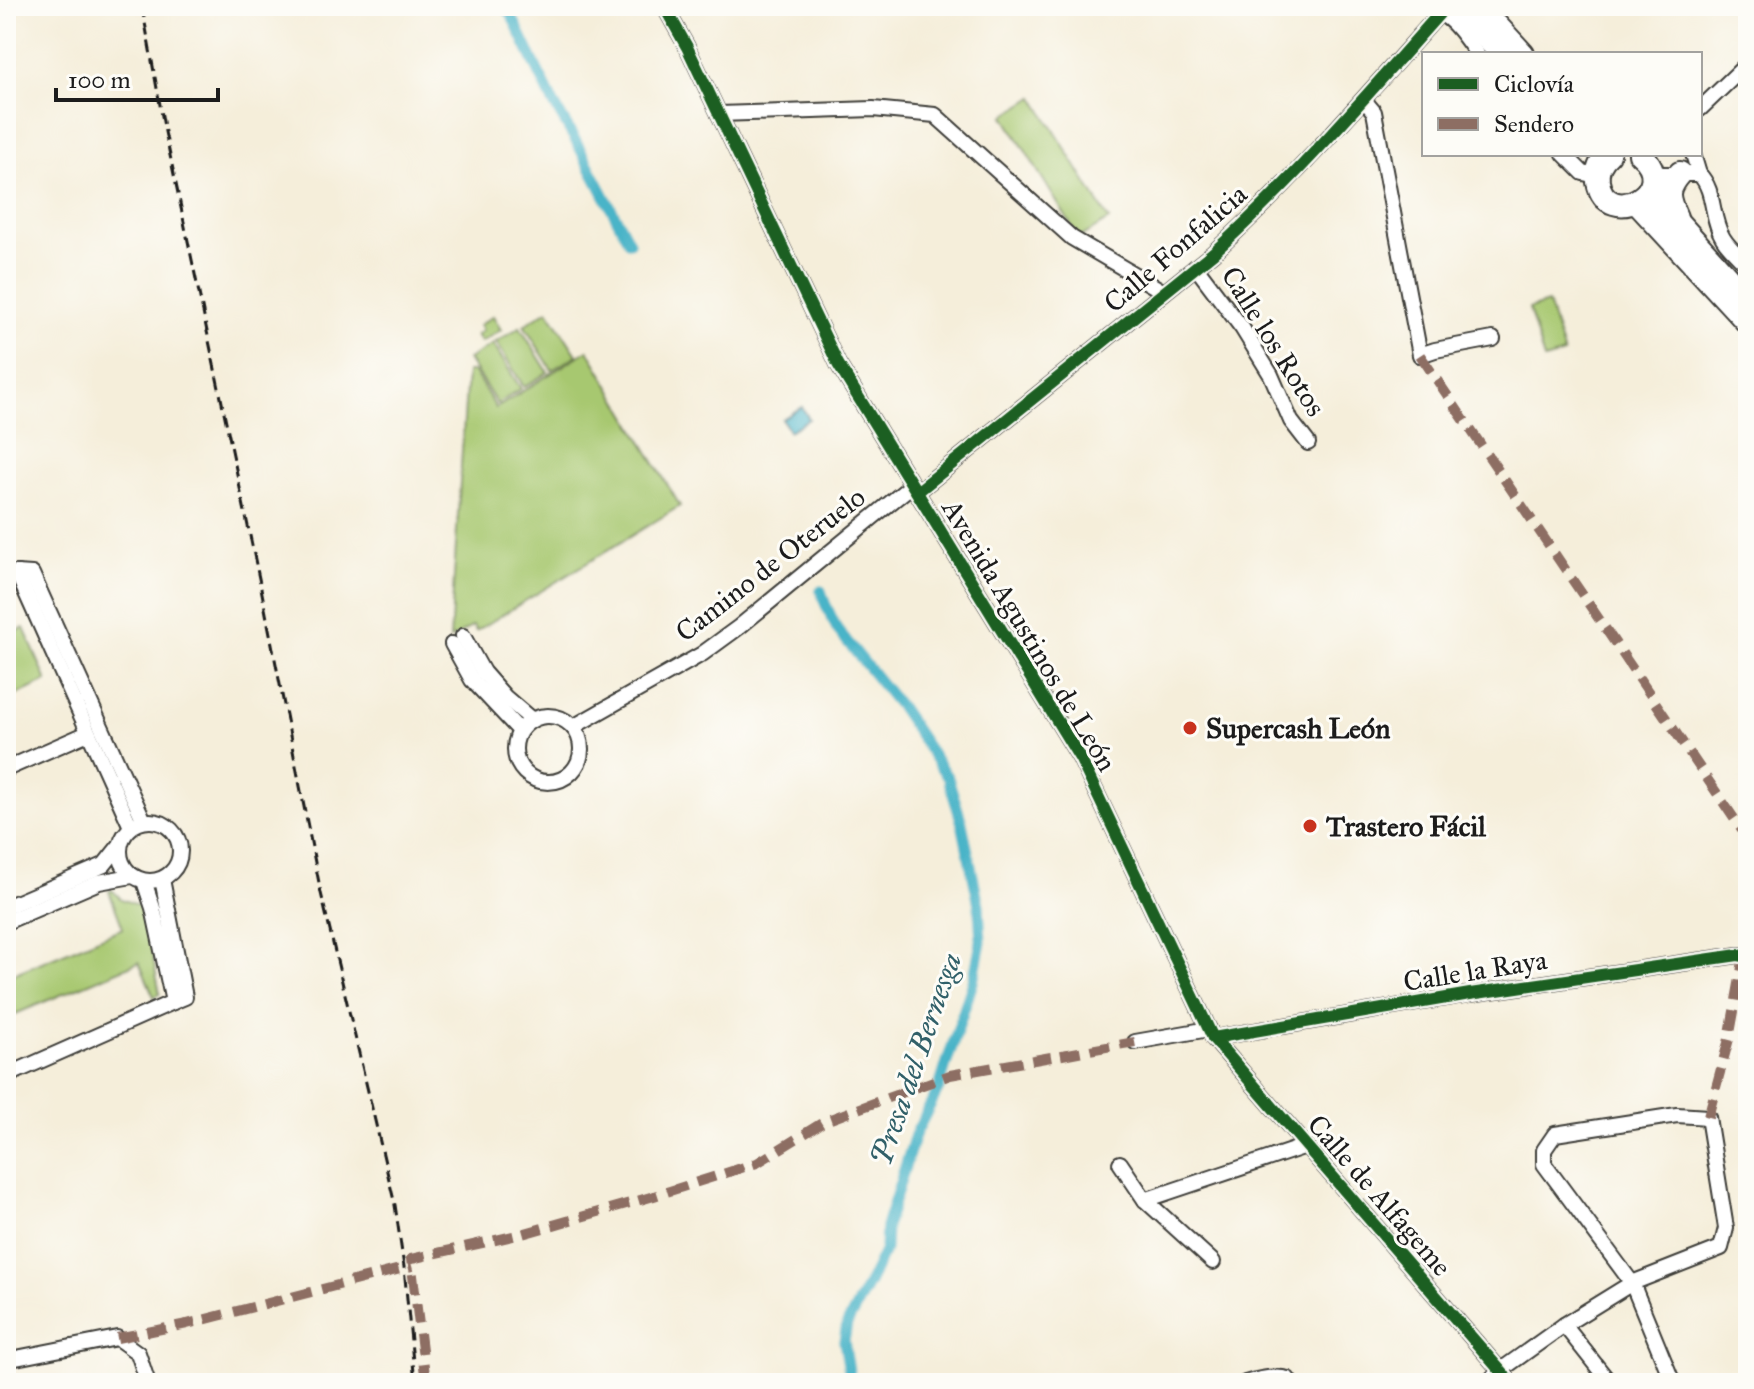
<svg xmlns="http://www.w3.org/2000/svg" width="1754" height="1389" viewBox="0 0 1754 1389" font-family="'IM FELL Great Primer',serif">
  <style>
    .green { fill: #a7c870; stroke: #627246; stroke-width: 2 }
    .water { fill: #4ab4c8; stroke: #336872; stroke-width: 2 }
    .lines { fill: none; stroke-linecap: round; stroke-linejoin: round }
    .canal { stroke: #4ab4c8; stroke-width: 11 }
    .minor-casing { stroke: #3d3c38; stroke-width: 18 }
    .highway-casing { stroke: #3d3c38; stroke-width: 26 }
    .minor { stroke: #fff; stroke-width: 14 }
    .highway { stroke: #fff; stroke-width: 22 }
    .rail { stroke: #1c1c1c; stroke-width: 3; stroke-dasharray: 12 6; stroke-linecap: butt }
    .quiet { stroke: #8d6e63; stroke-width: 10; stroke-dasharray: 20 10; stroke-linecap: butt }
    .cycleway-casing { stroke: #fdfcf7; stroke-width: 17 }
    .cycleway { stroke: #1b5e20; stroke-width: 12 }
    .poi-dot { fill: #c8321e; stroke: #fdfcf7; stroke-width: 3 }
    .labels { text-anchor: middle; stroke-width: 6; stroke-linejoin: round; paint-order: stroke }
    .street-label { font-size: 28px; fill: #1c1c1c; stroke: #fdfcf7 }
    .poi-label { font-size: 28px; font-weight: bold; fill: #1c1c1c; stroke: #fdfcf7; text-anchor: start }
    .water-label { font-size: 30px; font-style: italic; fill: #316069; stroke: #fdfcf7 }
  </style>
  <rect width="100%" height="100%" fill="#fdfcf7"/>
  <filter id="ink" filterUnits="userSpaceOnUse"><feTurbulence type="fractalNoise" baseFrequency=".0125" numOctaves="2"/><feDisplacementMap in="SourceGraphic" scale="16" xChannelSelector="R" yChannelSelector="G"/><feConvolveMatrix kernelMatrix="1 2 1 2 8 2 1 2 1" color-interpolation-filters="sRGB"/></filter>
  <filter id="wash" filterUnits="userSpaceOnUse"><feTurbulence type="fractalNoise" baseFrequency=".006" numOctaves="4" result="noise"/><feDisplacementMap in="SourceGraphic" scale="32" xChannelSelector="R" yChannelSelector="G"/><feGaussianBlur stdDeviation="1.8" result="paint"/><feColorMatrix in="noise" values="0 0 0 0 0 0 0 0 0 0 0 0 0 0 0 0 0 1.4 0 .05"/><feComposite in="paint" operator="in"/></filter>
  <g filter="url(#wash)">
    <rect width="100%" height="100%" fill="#f5eeda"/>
    <g class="green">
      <path d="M1034,97L1109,220L1079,238L1004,116Z"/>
      <path d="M1548,303L1564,354L1544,360L1529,309Z"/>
      <path d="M548,310L577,355L552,370L524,325Z"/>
      <path d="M493,316L501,330L481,342L476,335L482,331L479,325Z"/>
      <path d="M520,327L548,372L524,387L496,342Z"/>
      <path d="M493,344L521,389L497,404L468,359Z"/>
      <path d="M588,350L680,506L476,631L473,626L450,639L467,372H474L496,408Z"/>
      <path d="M24,628L47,681L6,700V636Z"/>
      <path d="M112,890L121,899L143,907L160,994L154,997L139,962L6,1018V977L123,928L109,891Z"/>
    </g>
    <path class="water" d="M802,407L809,419L789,431L782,419Z"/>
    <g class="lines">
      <g class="canal">
        <path d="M504,6L511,14L554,104L577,143L629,242"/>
        <path d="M821,591L825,603L837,629L901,708L948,778L962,823L979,905L981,942L973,982L947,1062L939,1088L915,1135L886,1227L885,1249L870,1281L847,1324L844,1341L851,1383"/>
      </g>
    </g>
  </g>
  <g filter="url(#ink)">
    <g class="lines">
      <defs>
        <g id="minor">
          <path d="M664,6L687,47L838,364L1080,758L1213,1038L1511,1383"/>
          <path d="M1430,6C1436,11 1441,13 1446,17C1459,26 1468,42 1477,54"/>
          <path d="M1364,100L1374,112L1420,355L1435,350L1493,339"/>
          <path d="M1700,109L1748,63"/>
          <path d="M719,114L873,109L935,115L1072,238L1164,292"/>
          <path d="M1564,154L1583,173L1597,176"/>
          <path d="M1693,154L1699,174"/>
          <path d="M1652,174H1699C1716,191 1710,217 1723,238C1729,248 1740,257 1748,266"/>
          <path d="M1196,267L1242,328L1271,375L1291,421L1308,443"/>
          <path d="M917,492L1213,253C1294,180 1366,96 1439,14"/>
          <path d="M17,573L131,827"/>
          <path d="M6,575L17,573L32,574L144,821"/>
          <path d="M463,636L483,672L505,697L532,720"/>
          <path d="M452,644L472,680L520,731"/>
          <circle cx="548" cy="749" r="33"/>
          <path d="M573,727L702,654L739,627L912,485"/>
          <path d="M6,769L88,733"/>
          <circle cx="150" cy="851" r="30"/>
          <path d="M144,881L153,908L173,1002L185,997L162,879"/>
          <path d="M6,907L104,865L120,845"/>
          <path d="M6,922L99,882L132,876"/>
          <path d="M1213,1038L1470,994L1738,955L1744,956"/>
          <path d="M1135,1042L1209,1029"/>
          <path d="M6,1076L173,1002"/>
          <path d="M1120,1163L1145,1200L1213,1262"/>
          <path d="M1145,1200L1306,1146"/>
          <path d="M1564,1325L1610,1383"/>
          <path d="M6,1360L117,1338L138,1353L148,1383"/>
          <path d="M1245,1383C1258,1379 1274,1375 1288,1379L1290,1383"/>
          <path d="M1487,1383L1501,1370L1564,1325L1632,1283L1721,1248L1726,1228L1708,1117L1677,1115L1555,1134L1544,1150V1164L1632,1283L1673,1383"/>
        </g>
        <g id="highway">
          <path d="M1458,6L1501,54"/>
          <path d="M1479,6L1523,54"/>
          <path d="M1609,154C1601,161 1596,170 1598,182C1607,231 1682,189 1640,154"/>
          <path d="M1649,190L1748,300"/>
          <path d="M1636,202L1748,323"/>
          <path d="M1676,217C1667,197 1665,190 1680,173"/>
        </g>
      </defs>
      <use href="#minor" class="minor-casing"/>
      <use href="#highway" class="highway-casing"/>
      <use href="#minor" class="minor"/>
      <use href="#highway" class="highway"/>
      <path class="rail" d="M142,6L164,127L261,588L321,893L395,1205L404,1267L415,1383"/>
      <g class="quiet">
        <path d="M1420,355L1748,839"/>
        <path d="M1708,1117L1729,1039L1744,956L1748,954"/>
        <path d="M117,1338L187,1324L412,1266"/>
        <path d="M426,1383L411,1259L522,1234L654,1196L757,1163L825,1121L950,1075L1135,1042"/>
      </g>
      <defs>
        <g id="cycleway">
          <path d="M664,6L687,47L838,364L1080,758L1213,1038L1511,1383"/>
          <path d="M917,492L1213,253C1294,180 1366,96 1439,14"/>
          <path d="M1213,1038L1470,994L1738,955L1744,956"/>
        </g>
      </defs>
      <use href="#cycleway" class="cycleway-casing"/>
      <use href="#cycleway" class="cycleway"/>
    </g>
  </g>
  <g class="poi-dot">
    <circle cx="1190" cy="728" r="8"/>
    <circle cx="1310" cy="826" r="8"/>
  </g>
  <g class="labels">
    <g class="street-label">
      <text transform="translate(1175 248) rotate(-41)" y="10">Calle Fonfalicia</text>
      <text transform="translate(1274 341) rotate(58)" y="10">Calle los Rotos</text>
      <text transform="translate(770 564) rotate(-38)" y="10">Camino de Oteruelo</text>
      <text transform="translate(1030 635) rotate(59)" y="10">Avenida Agustinos de León</text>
      <text transform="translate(1475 970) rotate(-9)" y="10">Calle la Raya</text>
      <text transform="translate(1380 1195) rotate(49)" y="10">Calle de Alfageme</text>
    </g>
    <g class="poi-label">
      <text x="1206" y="738">Supercash León</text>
      <text x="1326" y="836">Trastero Fácil</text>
    </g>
    <g class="water-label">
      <text transform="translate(916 1059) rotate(-71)" y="10">Presa del Bernesga</text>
    </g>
  </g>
  <rect width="1754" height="1389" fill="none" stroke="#fdfcf7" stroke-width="32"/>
  <rect x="1422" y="52" width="280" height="104" fill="#fdfcf7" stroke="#a3a29f" stroke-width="2"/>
  <rect x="1438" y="78" width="40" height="12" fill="#1b5e20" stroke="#a3a29f" stroke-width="2"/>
  <text x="1494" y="92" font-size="24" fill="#1c1c1c">Ciclovía</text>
  <rect x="1438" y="118" width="40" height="12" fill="#8d6e63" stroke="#a3a29f" stroke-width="2"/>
  <text x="1494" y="132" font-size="24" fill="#1c1c1c">Sendero</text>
  <path d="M56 88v12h162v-12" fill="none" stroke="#1c1c1c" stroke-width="4"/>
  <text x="68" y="88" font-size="24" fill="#1c1c1c" stroke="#fdfcf7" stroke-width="6" paint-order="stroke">100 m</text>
</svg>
